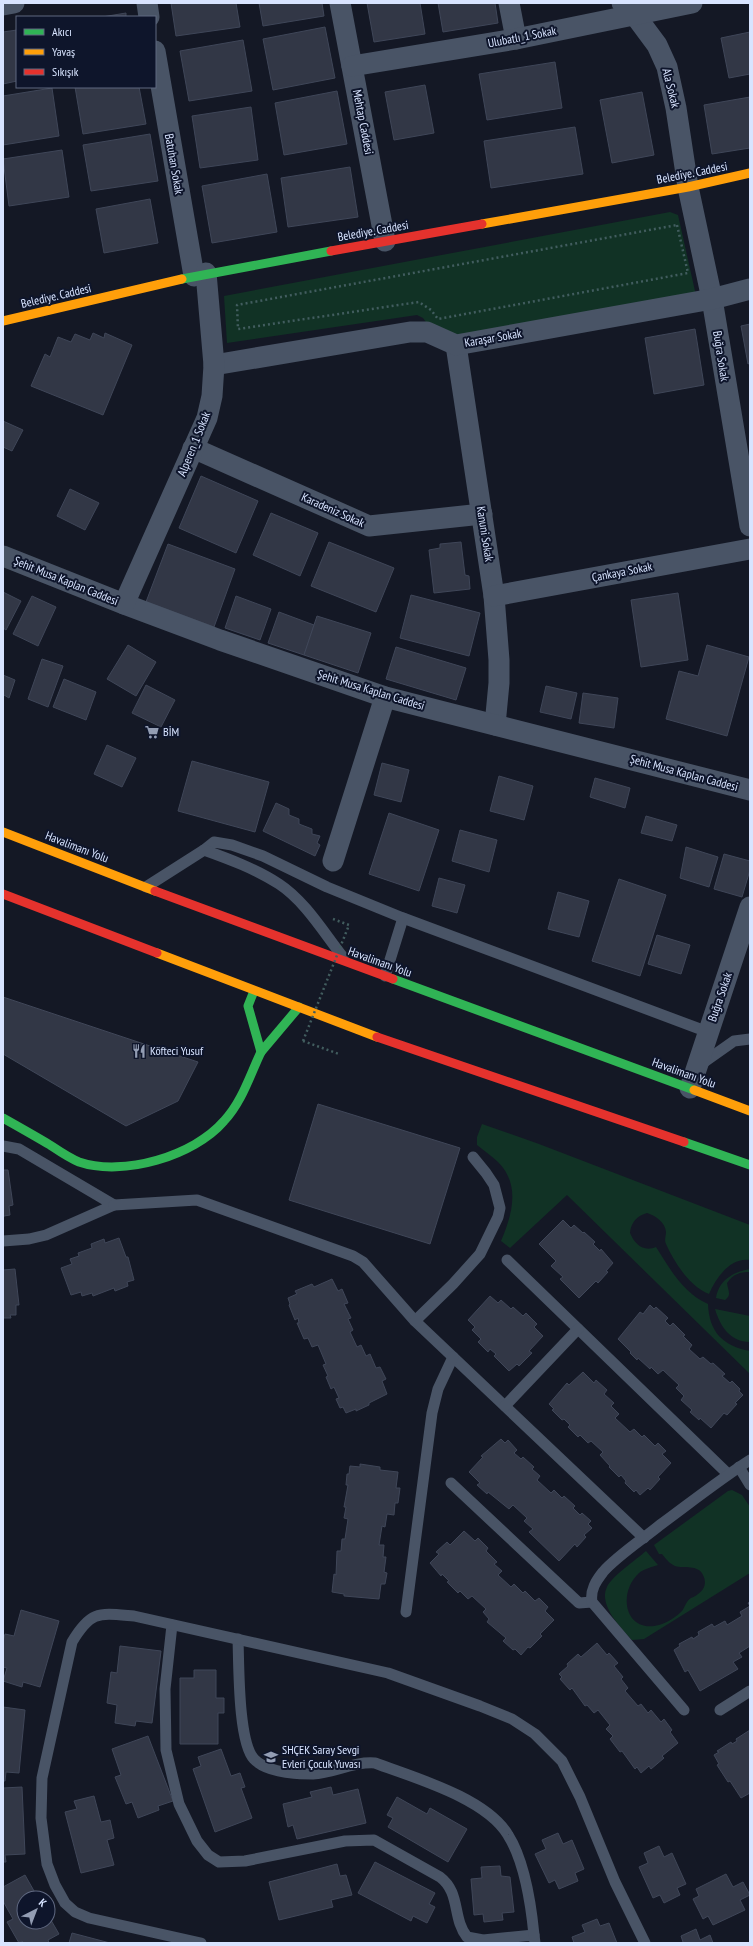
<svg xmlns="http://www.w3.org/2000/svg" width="753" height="1946" viewBox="0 0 753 1946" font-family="'PT Sans Narrow',sans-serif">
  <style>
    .green { fill: #113225 }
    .building { fill: #323746; stroke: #3f4658 }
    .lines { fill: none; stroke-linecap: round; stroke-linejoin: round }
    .path { stroke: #425d5f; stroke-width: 2.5; stroke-dasharray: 2 3; stroke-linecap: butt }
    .lane { stroke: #495466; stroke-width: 11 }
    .street { stroke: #495466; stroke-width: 21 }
    .fast { stroke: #30b455; stroke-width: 9 }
    .slow { stroke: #ff9f0a; stroke-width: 9 }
    .jam { stroke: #e5322d; stroke-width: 9 }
    .path-bridge { stroke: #425d5f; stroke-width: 2.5; stroke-dasharray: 2 3; stroke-linecap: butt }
    .labels { text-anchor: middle; stroke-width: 4; stroke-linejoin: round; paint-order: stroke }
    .street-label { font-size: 12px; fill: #d8e4ff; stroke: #0e152b }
    .poi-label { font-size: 12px; fill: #d8e4ff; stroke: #0e152b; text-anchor: start }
  </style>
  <rect width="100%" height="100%" fill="#141825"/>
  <g class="green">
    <path d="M670,212L678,215L699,309L440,342L423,318L417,315L227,343L224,296Z"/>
    <path d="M482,1124L539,1144L750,1225V1260C730,1257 716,1278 709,1294C690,1287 674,1262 666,1244C664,1240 666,1236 666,1232C665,1222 656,1216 647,1213C637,1216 631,1222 630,1233C635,1245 644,1252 656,1247C670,1269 683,1293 708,1304C709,1332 723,1346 750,1351V1374L567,1195L510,1248L501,1241C512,1215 521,1185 498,1162C492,1156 484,1151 477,1145V1137Z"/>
    <path d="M750,1269V1272C740,1272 733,1274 727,1283C728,1291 732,1295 725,1300L716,1298C719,1280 733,1272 750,1269Z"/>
    <path d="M715,1309L750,1316V1342C730,1342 720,1326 715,1309Z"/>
    <path d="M732,1490L742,1495L750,1507V1573L644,1639L632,1640C621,1628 598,1605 607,1587C611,1577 637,1559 646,1551L658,1565C652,1567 644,1569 639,1573C617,1593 625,1634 659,1625C667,1623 676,1617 682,1611C685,1607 686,1601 691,1598C700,1594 709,1587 703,1575C698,1564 684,1569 675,1566C670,1564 665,1558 662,1554H659L654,1545L728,1491Z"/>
  </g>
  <g class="building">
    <path d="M171,3H236L240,27L176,36Z"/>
    <path d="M259,3H322L324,16L263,26Z"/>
    <path d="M367,3H420L425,34L374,42Z"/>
    <path d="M438,3H495L498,23L443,32Z"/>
    <path d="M126,13V17H102Z"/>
    <path d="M325,27L335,78L273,90L263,39Z"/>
    <path d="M17,30V81L3,84V32Z"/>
    <path d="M750,32V74L729,78L721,38Z"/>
    <path d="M243,40L252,91L189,101L180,51Z"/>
    <path d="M555,62L562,108L487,120L479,74Z"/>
    <path d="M425,85L434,133L394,140L385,92Z"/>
    <path d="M75,87H139L146,124L83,134Z"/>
    <path d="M52,88L59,136L3,145V96Z"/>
    <path d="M337,91L347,144L284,155L275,103Z"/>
    <path d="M642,92L654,155L612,163L600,100Z"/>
    <path d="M750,97V148L712,154L704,105Z"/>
    <path d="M251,107L258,160L200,168L192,116Z"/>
    <path d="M575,127L583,174L491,188L484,141Z"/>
    <path d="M150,134L158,181L91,191L83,145Z"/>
    <path d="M62,150L69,197L9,206L3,159Z"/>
    <path d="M350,167L358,217L288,227L281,178Z"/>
    <path d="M267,174L277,232L212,243L202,186Z"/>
    <path d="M150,199L158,243L104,253L96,209Z"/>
    <path d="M750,324V363L748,364L741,326Z"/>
    <path d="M695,329L704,385L654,394L645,338Z"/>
    <path d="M93,333L104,338L105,333L132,345L103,415L31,386L45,354L50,357L58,337L71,342L75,334L90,340Z"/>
    <path d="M3,421L23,430L12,451L3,447Z"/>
    <path d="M201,476L258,501L236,553L179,528Z"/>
    <path d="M70,489L99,503L85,530L57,516Z"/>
    <path d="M271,513L318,533L300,576L253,555Z"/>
    <path d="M329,542L394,568L376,612L311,586Z"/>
    <path d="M461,542L465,575L469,576L470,589L434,593L429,550L440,548V544Z"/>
    <path d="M168,544L235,569L214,627L146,602Z"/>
    <path d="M3,592L21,601L6,630L3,628Z"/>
    <path d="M678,593L688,660L641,667L631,600Z"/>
    <path d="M411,595L480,613L469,656L400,638Z"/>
    <path d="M32,596L56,607L38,646L13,634Z"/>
    <path d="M236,596L271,609L260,640L225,628Z"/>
    <path d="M279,612L314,625L304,655L268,643Z"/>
    <path d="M317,616L371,633L358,673L304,655Z"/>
    <path d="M128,645L156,662L136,696L107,679Z"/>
    <path d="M707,645L749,657L727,736L666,719L679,671L698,676Z"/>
    <path d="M396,647L466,668L456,700L386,679Z"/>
    <path d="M42,659L63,666L48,707L28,699Z"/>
    <path d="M3,675L15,680L9,698L4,695L3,697Z"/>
    <path d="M64,679L96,692L86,720L53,707Z"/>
    <path d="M146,685L175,700L161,727L132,713Z"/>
    <path d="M546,686L577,693L571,719L540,712Z"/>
    <path d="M583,693L618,698L614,728L579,723Z"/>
    <path d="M107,745L136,758L122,787L94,774Z"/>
    <path d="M192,761L269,782L255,832L178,811Z"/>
    <path d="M382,763L409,770L401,802L374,795Z"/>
    <path d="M499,776L533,786L524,820L490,811Z"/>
    <path d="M595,778L630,788L625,808L590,797Z"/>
    <path d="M276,803L289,809V815L299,819V824L312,829V834L320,836L317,843L320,845L315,856L263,831Z"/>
    <path d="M389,813L439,830L419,891L369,874Z"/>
    <path d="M646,816L677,825L672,841L641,833Z"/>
    <path d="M460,830L497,840L489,872L452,861Z"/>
    <path d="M686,847L718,857L709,887L680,878Z"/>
    <path d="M724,854L750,861V870L742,897L714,889Z"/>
    <path d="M439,878L465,885L457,913L432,906Z"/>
    <path d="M619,879L666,895L640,976L592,961Z"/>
    <path d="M558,892L589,901L579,937L548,929Z"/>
    <path d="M657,935L690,945L681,974L648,964Z"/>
    <path d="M3,997L198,1062L178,1101L126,1126L3,1054Z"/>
    <path d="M318,1104L460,1148L430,1244L289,1200Z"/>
    <path d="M3,1170H8L13,1205L9,1206L10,1215L4,1216L3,1218Z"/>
    <path d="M563,1220L571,1228L574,1225L583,1233L584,1232L595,1242L593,1244L600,1251L601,1249L613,1263L606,1271L608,1272L598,1283L596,1281L579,1298L560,1279L563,1277L551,1266L556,1261L539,1244Z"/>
    <path d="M119,1238L126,1257H128L134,1280L127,1282L128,1286L115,1291L114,1288L93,1296L92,1293L82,1296L81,1292L71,1295L61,1268L72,1264L70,1259L79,1256L78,1253L92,1248L91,1244L104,1239L105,1243Z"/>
    <path d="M15,1269L19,1305H16V1315H10L11,1318H3V1270Z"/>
    <path d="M332,1279L338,1291L342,1289L348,1303L344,1304L351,1318L348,1319L353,1330L350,1332L357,1347L361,1345L366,1356L370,1354L376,1368L380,1367L386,1379L382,1381L387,1394L369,1403V1405L356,1411V1409L346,1413L343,1407L340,1408L336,1399L339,1398L334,1387L331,1389L326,1377L328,1376L323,1365L326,1364L318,1345L312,1347L308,1338L304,1339L297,1323H299L298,1318L295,1320L289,1305L290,1304L288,1298L297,1294L295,1291L312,1284L314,1287Z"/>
    <path d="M490,1296L498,1303L501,1300L511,1309L513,1307L523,1316L526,1313L537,1324L534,1327L543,1336L529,1351L532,1353L519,1366L517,1364L509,1371L494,1356L496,1354L490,1349L488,1352L478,1342L481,1339L472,1330L475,1327L468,1320Z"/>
    <path d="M650,1305L654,1309L656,1307L668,1318L665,1321L670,1326L673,1323L685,1335L683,1336L692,1345L689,1349L700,1359L703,1357L711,1364L713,1363L725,1374L722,1376L730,1383L732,1381L740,1389L739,1391L743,1395L735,1403L737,1404L727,1415L724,1413L711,1428L700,1418L699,1420L690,1412L692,1410L681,1400L684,1396L676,1388L679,1385L663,1370L658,1374L651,1367L650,1369L638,1358L637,1360L630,1353L631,1352L618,1339L640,1312L643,1314Z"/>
    <path d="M583,1372L594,1383L596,1380L607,1390L604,1394L614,1403L611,1406L619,1414L615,1418L630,1432L634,1429L642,1437L644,1435L655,1446L658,1443L666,1451L662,1454L671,1463L658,1477L660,1479L650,1490L648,1488L640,1495L636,1490L634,1492L625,1483L626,1481L621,1475L619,1477L609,1467L610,1466L600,1455L603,1452L591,1441L588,1443L580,1435L578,1437L568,1427L570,1425L564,1419L562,1420L552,1410L554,1409L549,1404L567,1383L569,1385Z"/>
    <path d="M501,1439L505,1443L508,1440L517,1450L514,1453L521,1459L523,1457L534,1467L532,1469L540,1476L537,1480L551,1493L554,1490L562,1498L564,1496L575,1506L573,1508L580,1515L582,1513L591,1521L588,1524L592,1528L584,1535L586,1537L577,1547L575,1544L559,1561L529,1532L533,1529L524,1521L527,1518L513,1505L509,1509L488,1492L487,1494L477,1485L480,1483L469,1472L483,1457L481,1456Z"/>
    <path d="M360,1464L380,1467V1470L398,1472L396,1488H400L398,1503H395L394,1515L387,1514L385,1527L382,1526L379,1545H384L383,1557H386L384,1572L387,1573L385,1584H381L379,1599L344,1596V1594L332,1592L334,1574L336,1575L337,1551H341L342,1539H345L348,1519L344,1518L346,1507H344L348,1485H346L347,1474H349L350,1466L360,1467Z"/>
    <path d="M464,1531L475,1541L478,1538L488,1548L486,1551L497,1562L494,1564L502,1571L498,1575L511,1587L514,1584L523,1593L525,1591L535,1601L539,1598L548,1607L545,1611L554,1620L540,1634L542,1636L530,1648L528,1647L521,1655L515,1649L513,1650L503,1641L506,1638L487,1622L489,1619L483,1612L486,1609L472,1596L468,1599L460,1591L458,1593L447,1582L449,1581L442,1574L441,1576L430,1563L439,1554L436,1552L447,1542L450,1545Z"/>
    <path d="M750,1602V1646L739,1653L742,1657L733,1662L738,1669L700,1691L688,1670L685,1672L674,1650L680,1646L679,1644L692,1637L693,1639L699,1635L698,1632L712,1624L714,1627L725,1621L727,1625L742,1616L740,1612L750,1606L748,1603Z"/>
    <path d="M21,1610L59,1621L40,1687L23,1682L22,1687L3,1681L7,1668L3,1667V1641L5,1634L14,1636Z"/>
    <path d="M597,1643L607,1655L609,1653L618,1663L614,1666L623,1677L621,1679L628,1688L625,1691L638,1706L641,1704L648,1713L651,1710L661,1722L664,1719L672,1730L670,1732L678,1743L662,1756L664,1758L651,1769L649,1766L641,1773L637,1767L635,1769L622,1751L620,1752L610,1739L613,1736L606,1729L610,1725L598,1710L594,1713L587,1705L585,1706L572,1688L570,1690L560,1679L562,1677L559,1674L568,1666L567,1664L578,1654L581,1657Z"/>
    <path d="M120,1646L161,1651L152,1723L136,1721L135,1726L115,1723L117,1705L107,1703L111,1672L117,1673Z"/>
    <path d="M194,1670H216V1698H224V1713H218V1744H180V1678H194Z"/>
    <path d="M3,1707L25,1710L19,1773L6,1772L5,1781H3Z"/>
    <path d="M750,1730V1793L741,1798L730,1781L728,1782L717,1765L719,1764L714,1755L719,1752L717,1751L731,1742L732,1744L737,1741L736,1739Z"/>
    <path d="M148,1736L173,1801L158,1806L159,1810L138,1818L132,1802L126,1804L115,1777L121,1775L112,1749Z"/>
    <path d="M221,1749L231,1776L240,1773L245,1787L241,1788L252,1818L215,1832L193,1769L201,1766L198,1757Z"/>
    <path d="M22,1787L25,1854L5,1855L6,1862H3V1788Z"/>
    <path d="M331,1787L333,1795L358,1789L366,1823L297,1839L293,1825L288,1827L283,1804L312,1797L310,1792Z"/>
    <path d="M94,1796L101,1822L110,1820L114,1838L107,1840L114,1865L81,1873L65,1812L77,1809L74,1801Z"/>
    <path d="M397,1797L427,1814L430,1808L467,1829L448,1862L388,1827L393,1818L387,1815Z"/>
    <path d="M558,1833L563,1844L572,1840L584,1869L575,1873L578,1881L559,1889L555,1880L549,1883L535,1854L546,1849L542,1840Z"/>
    <path d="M659,1846L664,1857L672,1853L686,1884L677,1888L680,1895L664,1903L660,1895L653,1898L639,1867L648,1863L644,1853Z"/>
    <path d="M375,1862L435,1893L429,1904L435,1907L427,1923L413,1916L411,1921L358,1893Z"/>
    <path d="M337,1864L340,1876L346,1875L352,1895L331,1900L333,1907L279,1920L269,1882Z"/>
    <path d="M500,1866L501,1876L510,1877L514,1912L502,1913L503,1920L484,1922L483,1914L474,1915L471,1879L482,1878L481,1867Z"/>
    <path d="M726,1874L733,1887L743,1882L750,1895L740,1900L745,1910L713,1925L708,1916L703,1919L693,1899L699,1896L696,1889Z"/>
    <path d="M25,1875L38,1898H24V1922H48V1915L59,1934L48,1940L49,1943H24L22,1941L19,1943L7,1922L13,1919L3,1901V1887Z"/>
    <path d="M597,1919L600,1926L609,1923L617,1943H574L572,1937L585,1932L582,1925Z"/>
    <path d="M696,1929L700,1940L710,1935L713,1943H681L683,1942L681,1936Z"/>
    <path d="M72,1933L110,1943H69Z"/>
  </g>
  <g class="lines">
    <g class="path">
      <path d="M677,225L688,273L438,319L431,310L419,302L238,329L237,305Z"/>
      <path d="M333,919L349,925"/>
      <path d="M303,1041L339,1054"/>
    </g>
    <g class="lane">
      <path d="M204,850L214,842L232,845L263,856L327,887L403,918L708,1032"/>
      <path d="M146,887L204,850C229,859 256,869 279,884C305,901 324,933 343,957"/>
      <path d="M385,976L403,918"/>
      <path d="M700,1065L734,1041L750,1039"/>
      <path d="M3,1146L19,1149L114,1205L46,1235L29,1239L3,1241"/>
      <path d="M114,1205L197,1200L353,1256L363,1262L415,1321L644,1538"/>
      <path d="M507,1260L728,1474"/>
      <path d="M415,1321L453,1284L480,1254L498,1217L500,1208L494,1185L486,1173L473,1157"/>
      <path d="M505,1406L578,1329"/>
      <path d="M739,1467L750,1485"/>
      <path d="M451,1483L579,1603L592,1602"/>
      <path d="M406,1612L432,1413L438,1389L453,1357"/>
      <path d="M172,1625L165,1689L166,1750L179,1804L197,1841L208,1855L219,1862L245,1861L345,1841L374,1840L440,1877C461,1893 452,1918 467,1937L483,1940L534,1935L535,1943"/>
      <path d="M238,1639C239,1665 238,1742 254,1759C267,1773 296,1774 313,1774C334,1773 354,1761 375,1763C415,1778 486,1798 508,1835C525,1862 531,1904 534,1935"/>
      <path d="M684,1710L592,1602C590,1590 596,1581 603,1572C617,1556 643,1539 660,1525C690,1503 719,1480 750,1460"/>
      <path d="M720,1710L750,1691"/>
      <path d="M201,1943L89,1918L75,1912L65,1903L55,1885L47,1864L41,1818L42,1778L72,1642C91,1610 99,1613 134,1616L388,1673L480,1706L512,1719L535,1734L562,1761L580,1797L615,1882L645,1943"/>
    </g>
    <g class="street">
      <path d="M147,3L149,17"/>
      <path d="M340,3L385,241"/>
      <path d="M509,3L516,39"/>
      <path d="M622,3L634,14L657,45L667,67L676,108L688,187L712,299L750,526"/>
      <path d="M3,5L14,3"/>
      <path d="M155,51L194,276"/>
      <path d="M352,66L516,39L692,3"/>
      <path d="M456,345L494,596L499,660V683L495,725"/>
      <path d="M214,365L410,332H427L456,345L712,299L750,289"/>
      <path d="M193,448L369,526L482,514"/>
      <path d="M3,556L124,604L220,640L385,697L750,790"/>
      <path d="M494,596L750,549"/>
      <path d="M124,604L207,418L212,396L214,365L206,273"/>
      <path d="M333,861L385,697"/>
      <path d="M690,1088L750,907"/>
    </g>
    <g class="fast">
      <path d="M182,279L331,251"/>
      <path d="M393,979L694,1090"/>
      <path d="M254,991L248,1006L261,1052L299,1007"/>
      <path d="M3,1118C19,1127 35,1136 50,1145C59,1151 69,1158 79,1162C123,1177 194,1156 224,1121C242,1102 250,1075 261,1052"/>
      <path d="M684,1142L750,1165"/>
    </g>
    <g class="slow">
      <path d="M482,224L688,187L750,173"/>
      <path d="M3,321L182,279"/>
      <path d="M3,832L155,891"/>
      <path d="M157,953L377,1037"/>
      <path d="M694,1090L750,1111"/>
    </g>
    <g class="jam">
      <path d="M331,251L482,224"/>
      <path d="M155,891L393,979"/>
      <path d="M3,894L157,953"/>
      <path d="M377,1037L684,1142"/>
    </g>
    <path class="path-bridge" d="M303,1041L349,925"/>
  </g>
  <defs>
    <symbol id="supermarket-bare" viewBox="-9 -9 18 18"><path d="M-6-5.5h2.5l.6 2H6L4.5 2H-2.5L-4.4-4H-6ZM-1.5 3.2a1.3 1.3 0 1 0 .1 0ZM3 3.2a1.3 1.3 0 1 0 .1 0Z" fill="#939db3" stroke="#0e152b" stroke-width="2.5" paint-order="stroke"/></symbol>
    <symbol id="restaurant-bare" viewBox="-9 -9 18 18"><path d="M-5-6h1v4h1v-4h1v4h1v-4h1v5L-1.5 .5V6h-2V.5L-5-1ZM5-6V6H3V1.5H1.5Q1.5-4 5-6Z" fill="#939db3" stroke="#0e152b" stroke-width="2.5" paint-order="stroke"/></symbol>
    <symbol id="school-bare" viewBox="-9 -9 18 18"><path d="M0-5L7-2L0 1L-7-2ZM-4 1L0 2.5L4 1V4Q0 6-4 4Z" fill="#939db3" stroke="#0e152b" stroke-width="2.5" paint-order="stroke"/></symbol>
  </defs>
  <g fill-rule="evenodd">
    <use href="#supermarket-bare" x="142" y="722" width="20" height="20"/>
    <use href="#restaurant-bare" x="129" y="1041" width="20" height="20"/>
    <use href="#school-bare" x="261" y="1747" width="20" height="20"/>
  </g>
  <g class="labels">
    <g class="street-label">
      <text transform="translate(522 37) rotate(-11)" y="4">Ulubatlı_1 Sokak</text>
      <text transform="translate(671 88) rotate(76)" y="4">Ala Sokak</text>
      <text transform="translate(363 122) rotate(79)" y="4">Mehtap Caddesi</text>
      <text transform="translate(174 164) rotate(80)" y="4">Batuhan Sokak</text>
      <text transform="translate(692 173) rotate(-11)" y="4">Belediye. Caddesi</text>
      <text transform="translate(373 231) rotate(-10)" y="4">Belediye. Caddesi</text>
      <text transform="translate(56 296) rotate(-13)" y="4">Belediye. Caddesi</text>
      <text transform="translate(493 338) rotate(-10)" y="4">Karaşar Sokak</text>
      <text transform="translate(721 356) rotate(81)" y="4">Buğra Sokak</text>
      <text transform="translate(194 444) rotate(-68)" y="4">Alperen_1 Sokak</text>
      <text transform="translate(333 510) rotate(24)" y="4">Karadeniz Sokak</text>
      <text transform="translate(485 534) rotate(81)" y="4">Kanuni Sokak</text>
      <text transform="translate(622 572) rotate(-11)" y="4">Çankaya Sokak</text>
      <text transform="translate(66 581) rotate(22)" y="4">Şehit Musa Kaplan Caddesi</text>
      <text transform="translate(371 690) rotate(17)" y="4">Şehit Musa Kaplan Caddesi</text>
      <text transform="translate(684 773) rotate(15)" y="4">Şehit Musa Kaplan Caddesi</text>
      <text transform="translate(77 847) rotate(21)" y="4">Havalimanı Yolu</text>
      <text transform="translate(380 962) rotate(20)" y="4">Havalimanı Yolu</text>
      <text transform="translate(720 997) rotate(-71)" y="4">Buğra Sokak</text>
      <text transform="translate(684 1073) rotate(20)" y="4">Havalimanı Yolu</text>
    </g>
    <g class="poi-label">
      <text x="163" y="736">BİM</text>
      <text x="150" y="1055">Köfteci Yusuf</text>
      <text x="282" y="1754">SHÇEK Saray Sevgi<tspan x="282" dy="14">Evleri Çocuk Yuvası</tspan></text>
    </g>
  </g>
  <rect width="753" height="1946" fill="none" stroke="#d8e4ff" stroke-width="8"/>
  <rect x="16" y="16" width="140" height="72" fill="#0e152b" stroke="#5f6880"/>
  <rect x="24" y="29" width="20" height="6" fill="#30b455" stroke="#5f6880"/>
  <text x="52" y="36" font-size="12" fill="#d8e4ff">Akıcı</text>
  <rect x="24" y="49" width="20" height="6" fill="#ff9f0a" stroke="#5f6880"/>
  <text x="52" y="56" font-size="12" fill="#d8e4ff">Yavaş</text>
  <rect x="24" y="69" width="20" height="6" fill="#e5322d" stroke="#5f6880"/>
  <text x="52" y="76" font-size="12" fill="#d8e4ff">Sıkışık</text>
  <g transform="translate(36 1910) rotate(42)"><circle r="19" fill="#0e152b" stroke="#5f6880"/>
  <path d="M0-3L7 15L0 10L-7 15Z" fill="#939db3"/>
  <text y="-6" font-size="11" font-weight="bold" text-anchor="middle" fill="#d8e4ff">K</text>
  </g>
</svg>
